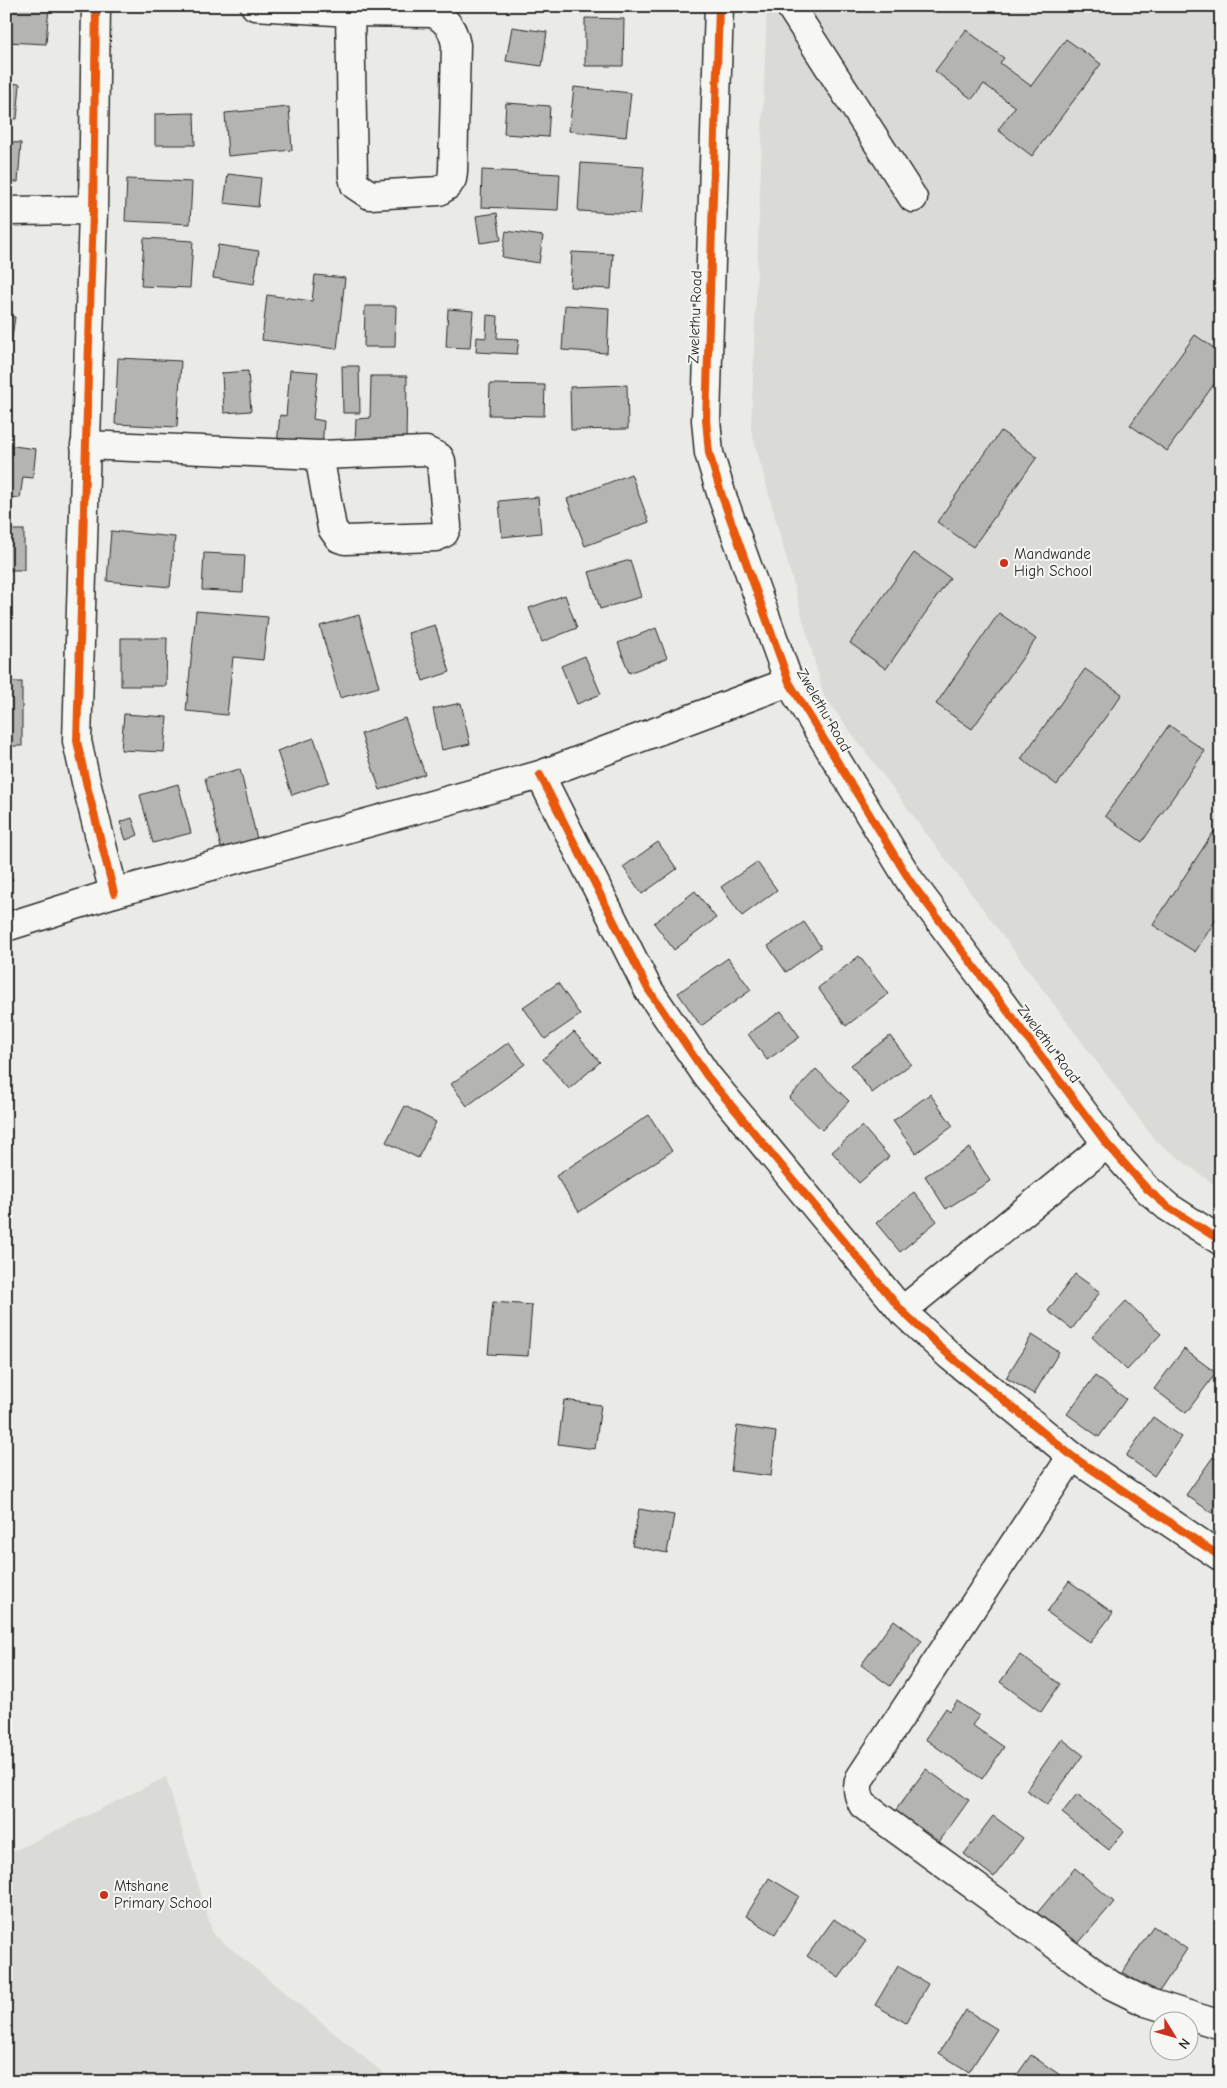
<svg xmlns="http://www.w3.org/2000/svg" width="1227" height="2088" viewBox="0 0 1227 2088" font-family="'Comic Neue',sans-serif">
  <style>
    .built { fill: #dadad6 }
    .building { fill: #b4b4b1; stroke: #2b2b2b }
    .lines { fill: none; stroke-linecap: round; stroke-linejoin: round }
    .minor-casing { stroke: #2b2b2b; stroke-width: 31 }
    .minor { stroke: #f6f6f2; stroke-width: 28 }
    .cycleway-casing { stroke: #f6f6f2; stroke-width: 11 }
    .cycleway { stroke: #e8590c; stroke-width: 8 }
    .poi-dot { fill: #c8321e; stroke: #f6f6f2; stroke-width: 2 }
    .labels { text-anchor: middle; stroke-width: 4; stroke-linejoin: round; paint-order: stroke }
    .street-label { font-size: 15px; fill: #2b2b2b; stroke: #f6f6f2 }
    .poi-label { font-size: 15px; fill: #2b2b2b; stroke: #f6f6f2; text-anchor: start }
  </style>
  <rect width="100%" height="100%" fill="#eaeae6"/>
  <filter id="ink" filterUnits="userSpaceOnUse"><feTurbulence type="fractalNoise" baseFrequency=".02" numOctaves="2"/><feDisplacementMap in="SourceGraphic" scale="10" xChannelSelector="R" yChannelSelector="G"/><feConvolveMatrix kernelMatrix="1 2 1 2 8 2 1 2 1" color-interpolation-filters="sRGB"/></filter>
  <g filter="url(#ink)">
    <g class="built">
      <path d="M767,6H1221V1190L1155,1140L824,696L751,429Z"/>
      <path d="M166,1777L213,1934L394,2082H6V1855Z"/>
    </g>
    <g class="building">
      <path d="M6,6H49L46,44L6,42Z"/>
      <path d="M585,18L624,19L623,66H585Z"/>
      <path d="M512,27L547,32L542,66L506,61Z"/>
      <path d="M966,30L1004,58L1000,63L1031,86L1066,39L1101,64L1032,156L998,130L1015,107L984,84L972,99L935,71Z"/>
      <path d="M6,83L20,84L17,119L6,118Z"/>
      <path d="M574,87L631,93L626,137L569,131Z"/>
      <path d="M506,103L550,106L548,137L504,134Z"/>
      <path d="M289,107L292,150L228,156L225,113Z"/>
      <path d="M194,113L195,145H155V114Z"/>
      <path d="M6,142L21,143L18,182L6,181Z"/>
      <path d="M581,163L644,167L640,214L578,211Z"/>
      <path d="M482,170L560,174L558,210L481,207Z"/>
      <path d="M228,174L261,178L258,207L224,203Z"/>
      <path d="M127,179L192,182L190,224L125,221Z"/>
      <path d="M497,213L501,240L480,243L476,216Z"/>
      <path d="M506,231L543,236L539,263L502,257Z"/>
      <path d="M144,238L193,241L190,288L141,286Z"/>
      <path d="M218,245L259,251L254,284L213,278Z"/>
      <path d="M572,252L613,254L611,289L570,287Z"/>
      <path d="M315,275L345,278L337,349L262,340L267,295L312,301Z"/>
      <path d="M565,305L609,308L607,353L562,350Z"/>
      <path d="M365,306H396L395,347H364Z"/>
      <path d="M448,309L473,311L470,348L446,347Z"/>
      <path d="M487,315L498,316L497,338L519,339L517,354L476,352L477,337L486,338Z"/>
      <path d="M6,316L15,317L11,344H6Z"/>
      <path d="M1195,335L1221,353V374L1167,451L1130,425Z"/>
      <path d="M118,358L181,361L177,427L115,424Z"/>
      <path d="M342,366H359L360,413H343Z"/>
      <path d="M290,370L318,372L313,419L324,421L322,448L277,444L280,415L286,416Z"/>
      <path d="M248,371L251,411L224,413L222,373Z"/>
      <path d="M371,376H407L406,445L355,444L356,419L370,418Z"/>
      <path d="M490,384L545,385L544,416L489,415Z"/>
      <path d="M627,385L628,429L571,430L570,387Z"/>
      <path d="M1001,431L1037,457L973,547L937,522Z"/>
      <path d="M6,445L36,449L33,478L23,477L20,498L6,497Z"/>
      <path d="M631,474L649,522L585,546L567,499Z"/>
      <path d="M538,497L541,533L502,537L499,501Z"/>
      <rect x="6" y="530" width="18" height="40"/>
      <path d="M111,531L175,537L170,587L107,581Z"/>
      <path d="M204,553L245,555L243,592L202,590Z"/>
      <path d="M914,553L950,578L886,669L850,643Z"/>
      <path d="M630,560L641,597L600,609L589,572Z"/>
      <path d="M565,595L577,628L542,642L529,608Z"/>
      <path d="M196,611L268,617L263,660L233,657L227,715L186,711Z"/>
      <path d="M999,613L1036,639L972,729L936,704Z"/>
      <path d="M359,615L379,687L340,698L320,626Z"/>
      <path d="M435,625L450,672L423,681L408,633Z"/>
      <path d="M656,628L667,658L629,673L618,643Z"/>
      <path d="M121,638H167L166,686H121Z"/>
      <path d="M585,656L601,694L577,704L561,666Z"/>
      <path d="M1085,669L1122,694L1057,785L1021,759Z"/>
      <rect x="6" y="682" width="16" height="64"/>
      <path d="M461,703L470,744L442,750L433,709Z"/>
      <path d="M124,714L167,717L164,752L121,750Z"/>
      <path d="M405,718L425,774L380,790L361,734Z"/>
      <path d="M1169,725L1205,751L1142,842L1105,816Z"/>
      <path d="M314,738L329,782L292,795L277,751Z"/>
      <path d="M240,769L257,839L221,848L205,778Z"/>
      <path d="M178,784L191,833L153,843L140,795Z"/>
      <path d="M132,818L138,835L126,840L120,822Z"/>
      <path d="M1214,831L1221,835V912L1195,952L1153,925Z"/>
      <path d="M658,842L677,869L642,894L623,867Z"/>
      <path d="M757,862L777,890L742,916L721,887Z"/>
      <path d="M6,864L13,880L6,883Z"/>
      <path d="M695,891L716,918L674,950L654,923Z"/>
      <path d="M804,922L821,947L786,972L768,946Z"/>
      <path d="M859,956L888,994L846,1026L818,988Z"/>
      <path d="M728,958L751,990L701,1026L678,993Z"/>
      <path d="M558,983L580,1015L545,1039L523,1007Z"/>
      <path d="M781,1011L800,1037L767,1060L748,1034Z"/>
      <path d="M574,1032L600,1062L569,1089L543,1059Z"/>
      <path d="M890,1036L911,1064L872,1093L851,1065Z"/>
      <path d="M509,1042L525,1064L467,1106L451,1084Z"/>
      <path d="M816,1069L849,1101L822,1130L789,1098Z"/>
      <path d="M930,1094L953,1126L916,1153L893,1121Z"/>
      <path d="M405,1106L436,1122L418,1158L386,1142Z"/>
      <path d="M649,1115L672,1151L579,1212L556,1176Z"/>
      <path d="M862,1126L889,1157L859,1183L832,1152Z"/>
      <path d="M970,1148L990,1181L946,1209L925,1176Z"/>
      <path d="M914,1192L937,1221L900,1252L876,1223Z"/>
      <path d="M1075,1274L1100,1292L1072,1329L1048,1311Z"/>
      <path d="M1126,1301L1161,1334L1127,1370L1092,1337Z"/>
      <path d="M493,1302L532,1305L528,1356L488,1354Z"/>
      <path d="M1032,1335L1059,1352L1034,1394L1006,1378Z"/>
      <path d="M1184,1349L1216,1373L1186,1413L1154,1389Z"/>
      <path d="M1095,1376L1126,1399L1099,1437L1067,1414Z"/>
      <path d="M564,1400L601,1405L595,1449L558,1444Z"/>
      <path d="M1153,1417L1181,1437L1154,1476L1126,1456Z"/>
      <path d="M1221,1417V1432L1214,1427Z"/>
      <path d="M737,1426L776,1432L771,1476L731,1471Z"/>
      <path d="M1213,1457L1221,1462V1519L1186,1495Z"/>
      <path d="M639,1509L674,1515L667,1553L632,1546Z"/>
      <path d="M1069,1581L1113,1613L1090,1643L1047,1612Z"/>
      <path d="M894,1620L922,1641L890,1686L861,1665Z"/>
      <path d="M1020,1655L1060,1684L1041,1712L1000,1682Z"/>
      <path d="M957,1701L979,1716L972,1725L1004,1747L982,1779L925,1739L946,1708L950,1711Z"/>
      <path d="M1062,1739L1083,1755L1047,1805L1026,1790Z"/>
      <path d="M926,1769L969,1800L934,1849L890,1818Z"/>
      <path d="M1077,1794L1124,1831L1109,1850L1062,1813Z"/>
      <path d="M993,1816L1023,1838L994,1877L964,1854Z"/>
      <path d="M1075,1868L1114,1902L1076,1946L1037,1913Z"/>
      <path d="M769,1878L799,1896L775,1934L746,1916Z"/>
      <path d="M834,1919L866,1941L839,1978L807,1956Z"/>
      <path d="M1153,1926L1187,1949L1157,1995L1123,1972Z"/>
      <path d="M898,1966L928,1984L906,2023L875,2005Z"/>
      <path d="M966,2010L997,2029L969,2072L939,2053Z"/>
      <path d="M1031,2055L1060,2075L1055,2082H1012Z"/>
    </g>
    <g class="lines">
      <defs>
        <g id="minor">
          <path d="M96,6L93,210L77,741L86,782L114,893"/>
          <path d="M255,6L350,12L434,13C448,22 453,29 456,45L453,171L452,179L448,185L439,191L370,195L355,185L353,177L350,12"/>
          <path d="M719,6L706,420L709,453L722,496L789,682L910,881L1107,1144L1147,1189L1168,1207L1221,1241"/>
          <path d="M790,6L913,198"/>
          <path d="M6,211L93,210"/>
          <path d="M85,445L319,455L426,451L439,457L441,461L447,526L444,533L436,537L345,540L339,538L332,528L319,455"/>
          <path d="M540,775L648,989L707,1076L902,1311L950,1356L1072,1456L1221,1557"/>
          <path d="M6,927L114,893L540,775L789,682"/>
          <path d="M902,1311L1107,1144"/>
          <path d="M1072,1456L860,1778C856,1788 858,1796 863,1805L1111,1985L1146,2002L1221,2025"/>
        </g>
      </defs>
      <use href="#minor" class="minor-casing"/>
      <use href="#minor" class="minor"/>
      <defs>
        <g id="cycleway">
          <path d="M96,6L93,210L77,741L86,782L114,893"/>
          <path d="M719,6L706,420L709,453L722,496L789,682L910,881L1107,1144L1147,1189L1168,1207L1221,1241"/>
          <path d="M540,775L648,989L707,1076L902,1311L950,1356L1072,1456L1221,1557"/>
        </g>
      </defs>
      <use href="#cycleway" class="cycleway-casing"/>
      <use href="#cycleway" class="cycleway"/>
    </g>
  </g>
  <g class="poi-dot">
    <circle cx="1004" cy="563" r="5"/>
    <circle cx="104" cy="1895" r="5"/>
  </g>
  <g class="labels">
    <g class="street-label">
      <text transform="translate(695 317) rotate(-88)" y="5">Zwelethu Road</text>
      <text transform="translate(824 710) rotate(60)" y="5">Zwelethu Road</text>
      <text transform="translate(1049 1044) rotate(53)" y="5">Zwelethu Road</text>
    </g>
    <g class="poi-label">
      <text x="1014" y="559">Mandwande<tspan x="1014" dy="17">High School</tspan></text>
      <text x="114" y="1891">Mtshane<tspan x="114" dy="17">Primary School</tspan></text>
    </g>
  </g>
  <rect width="1227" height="2088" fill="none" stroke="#f6f6f2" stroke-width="25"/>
  <rect x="12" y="12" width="1202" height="2063" fill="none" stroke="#2b2b2b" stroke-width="2" filter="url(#ink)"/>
  <g transform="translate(1174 2036) rotate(127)"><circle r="24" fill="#f6f6f2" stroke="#a5a5a2"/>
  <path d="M0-4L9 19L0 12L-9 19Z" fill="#c8321e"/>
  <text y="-8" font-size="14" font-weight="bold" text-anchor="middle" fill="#2b2b2b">N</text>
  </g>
</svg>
